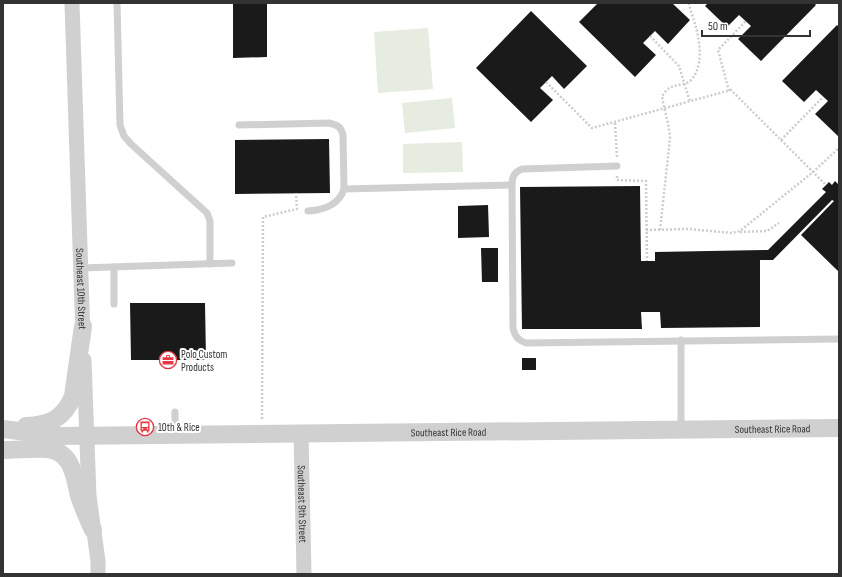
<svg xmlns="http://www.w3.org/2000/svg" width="842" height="577" viewBox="0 0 842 577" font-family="'Sofia Sans Condensed',sans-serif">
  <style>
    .green { fill: #e6ecdf }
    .building { fill: #1a1a1a }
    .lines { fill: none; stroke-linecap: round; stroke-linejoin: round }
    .path { stroke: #cdcdcd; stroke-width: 2.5; stroke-dasharray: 2 2; stroke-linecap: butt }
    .service { stroke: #d0d0d0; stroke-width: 7 }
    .minor { stroke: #d0d0d0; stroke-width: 15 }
    .tertiary { stroke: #d0d0d0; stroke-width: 18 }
    .labels { text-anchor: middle; stroke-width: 4; stroke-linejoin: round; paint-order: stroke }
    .street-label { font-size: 11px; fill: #333; stroke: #fff }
    .poi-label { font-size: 11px; fill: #333; stroke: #fff; text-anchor: start }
  </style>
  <rect width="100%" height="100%" fill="#fff"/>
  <g class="green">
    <path d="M428,28L433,89L378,93L374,32Z"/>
    <path d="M452,98L455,128L405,133L402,103Z"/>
    <path d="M462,142L463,172L403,173V144Z"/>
  </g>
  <g class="building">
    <path d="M233,3H267V57L233,58Z"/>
    <path d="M598,3H672L690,20L668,44L655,31L643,43L656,55L635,77L579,22Z"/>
    <path d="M708,3H814L816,5L761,61L738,39L751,26L739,15L727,27L705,6Z"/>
    <path d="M531,11L587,66L564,89L552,76L540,88L553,100L531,122L476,68Z"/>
    <path d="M837,25L839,27V137L815,114L828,101L816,90L804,102L782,81Z"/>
    <path d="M329,139L330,193L235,194V140Z"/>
    <path d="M835,181L839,185V272L801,235L834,201L832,200L773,260H760V327L661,328L660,312H641L642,329H522L520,187L640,186L641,261H655V252L768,250L826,192L822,189L829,182L832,185Z"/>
    <path d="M488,205L489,237L458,238V206Z"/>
    <path d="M481,248H498V282H482Z"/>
    <path d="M130,303H205L206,360H175V365H161V360H131Z"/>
    <rect x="522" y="358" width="14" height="12"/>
  </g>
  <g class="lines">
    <g class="path">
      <path d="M650,36L679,66L690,102"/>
      <path d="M546,82L592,128L731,90L826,185"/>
      <path d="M729,91L718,50L746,21"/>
      <path d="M615,123L617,157"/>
      <path d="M781,140L823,97"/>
      <path d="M617,176V180L646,181L647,261"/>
      <path d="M646,230L689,229L732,233L740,231L813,172L839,148"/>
      <path d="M660,230L670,138C669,123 664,110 662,96C664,94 666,90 668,89C674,84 685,86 691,80C704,66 700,41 695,24C693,17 690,10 689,3"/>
      <path d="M740,232L767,231L779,223"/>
      <path d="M262,419L263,217L297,209L296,193"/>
    </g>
    <g class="service">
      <path d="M117,3L120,125L124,136L131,144L207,213L210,221V264"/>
      <path d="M239,125L329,123C338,125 341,127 343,135L344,189C339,205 324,210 308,211"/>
      <path d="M617,166L522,169C514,172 512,177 512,185L513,328C515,337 518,340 526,343L839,339"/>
      <path d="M344,189L512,185"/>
      <path d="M114,267V304"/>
      <path d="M81,268L232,263"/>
      <path d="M175,412V434"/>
      <path d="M681,429V340"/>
    </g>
    <g class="minor">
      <path id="s1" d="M72,3L83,338"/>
      <path d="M84,360L89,496L98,561V574"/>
      <path id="s2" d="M301,434L304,574"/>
    </g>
    <g class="tertiary">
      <path d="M26,426C49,425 64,419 73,396L83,326"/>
      <path id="s3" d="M3,429L59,436L839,428"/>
      <path d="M3,450C17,450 32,448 46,449C73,451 74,476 79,496C83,508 88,519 93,530"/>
    </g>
  </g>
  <defs>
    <symbol id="office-ring" viewBox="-11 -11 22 22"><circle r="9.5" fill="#fff" stroke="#e63946" stroke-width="1.5"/><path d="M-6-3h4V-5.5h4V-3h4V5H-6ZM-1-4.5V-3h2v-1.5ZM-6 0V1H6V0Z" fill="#e63946"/></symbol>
    <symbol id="bus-ring" viewBox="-11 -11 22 22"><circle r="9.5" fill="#fff" stroke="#e63946" stroke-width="1.5"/><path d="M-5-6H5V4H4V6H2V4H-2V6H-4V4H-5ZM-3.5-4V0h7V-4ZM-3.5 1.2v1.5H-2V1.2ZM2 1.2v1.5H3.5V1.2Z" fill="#e63946"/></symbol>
  </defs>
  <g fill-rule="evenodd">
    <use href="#office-ring" x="158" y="350" width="20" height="20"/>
    <use href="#bus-ring" x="135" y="417" width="20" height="20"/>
  </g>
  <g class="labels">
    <g class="street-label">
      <text dy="4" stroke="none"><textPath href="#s1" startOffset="286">Southeast 10th Street</textPath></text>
      <text dy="4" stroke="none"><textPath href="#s3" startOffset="770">Southeast Rice Road</textPath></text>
      <text dy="4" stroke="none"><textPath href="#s3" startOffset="446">Southeast Rice Road</textPath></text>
      <text dy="4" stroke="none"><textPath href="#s2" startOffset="70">Southeast 9th Street</textPath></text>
    </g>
    <g class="poi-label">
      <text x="181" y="358">Polo Custom<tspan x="181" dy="13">Products</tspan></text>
      <text x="158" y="431">10th &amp; Rice</text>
    </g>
  </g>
  <rect width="842" height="577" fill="none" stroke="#333333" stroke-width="8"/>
  <path d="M702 30v6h108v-6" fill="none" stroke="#333333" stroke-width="2"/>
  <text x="708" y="30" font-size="12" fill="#333333" stroke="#ffffff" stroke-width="3" paint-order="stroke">50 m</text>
</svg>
